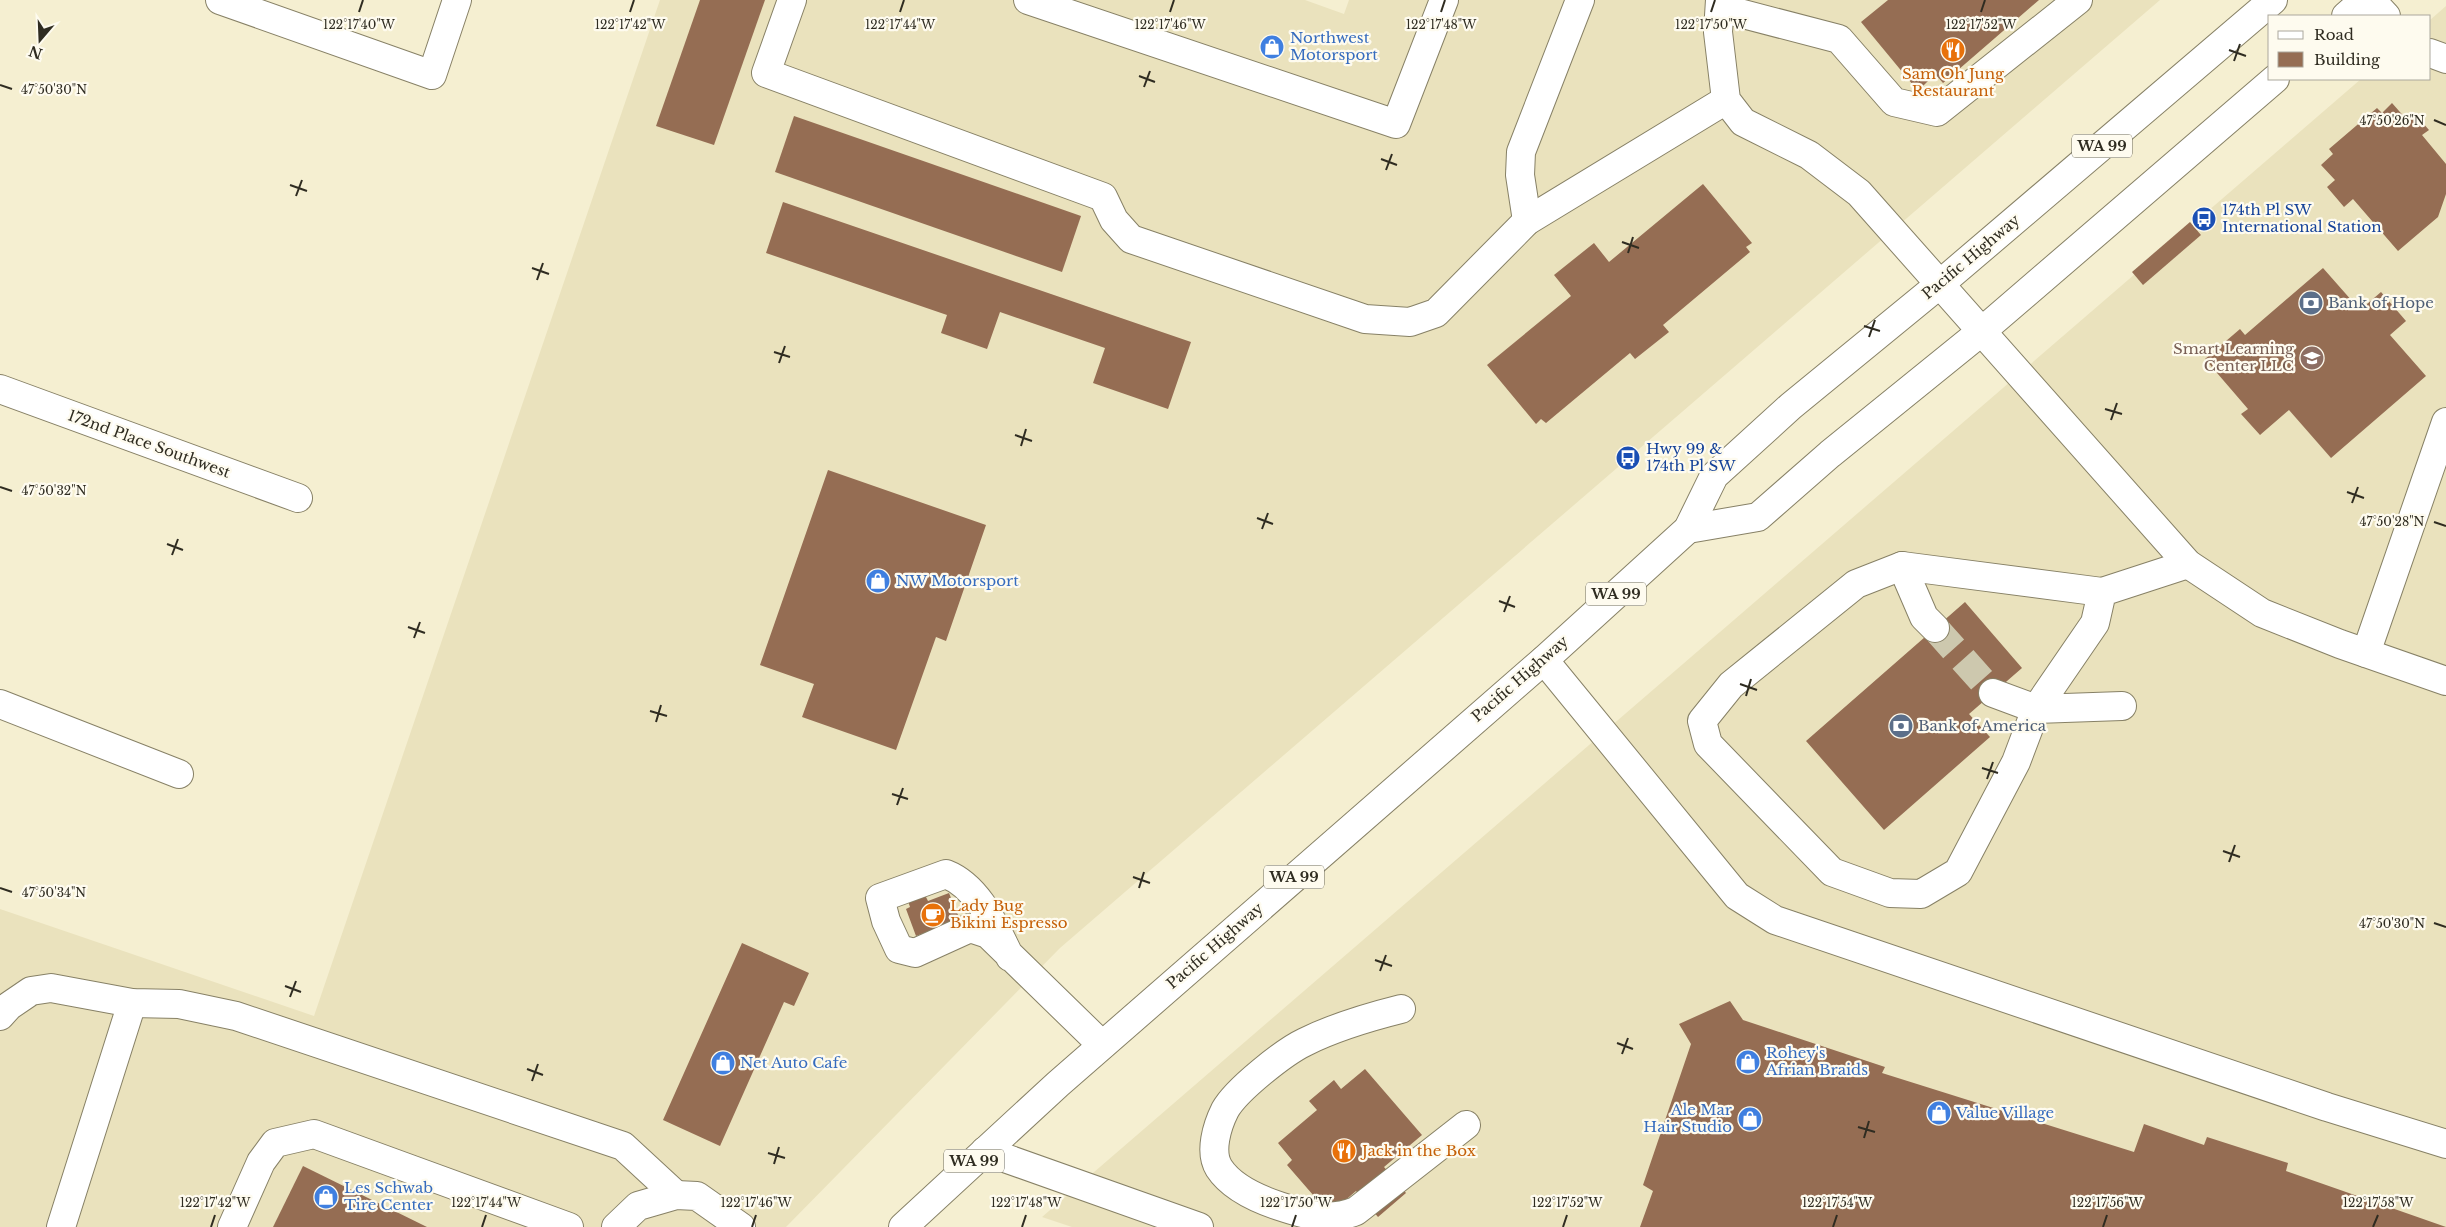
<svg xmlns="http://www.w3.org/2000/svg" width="2446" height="1227" viewBox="0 0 2446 1227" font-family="'Libre Baskerville',serif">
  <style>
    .built { fill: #eae2bd }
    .building { fill: #956d53 }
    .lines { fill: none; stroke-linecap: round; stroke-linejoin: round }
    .minor-tunnel { stroke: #cdc8ae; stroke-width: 28; stroke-dasharray: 28 14; stroke-linecap: butt }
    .minor-casing { stroke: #878166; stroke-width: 30 }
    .highway-casing { stroke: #878166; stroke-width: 30 }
    .minor { stroke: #fff; stroke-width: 28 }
    .highway { stroke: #fff; stroke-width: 28 }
    .ticks { fill: none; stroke: #2f2c21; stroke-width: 2 }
    .labels { text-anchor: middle; stroke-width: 4.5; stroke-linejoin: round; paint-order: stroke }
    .shield { fill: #fefbef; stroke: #6d6a5f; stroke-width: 1 }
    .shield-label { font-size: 14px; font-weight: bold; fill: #2f2c21 }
    .shop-label { font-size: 15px; fill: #366cbe; stroke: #fefbef; text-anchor: start }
    .food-label { font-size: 15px; fill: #c56008; stroke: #fefbef; text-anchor: start }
    .transit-label { font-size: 15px; fill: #164399; stroke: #fefbef; text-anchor: start }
    .street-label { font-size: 15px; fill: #2f2c21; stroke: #fefbef }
    .service-label { font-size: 15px; fill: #4e5e75; stroke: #fefbef; text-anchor: start }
    .education-label { font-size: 15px; fill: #785e54; stroke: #fefbef; text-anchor: end }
    .ticks-label { font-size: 12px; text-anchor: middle; fill: #2f2c21; stroke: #fefbef; stroke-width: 4.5; stroke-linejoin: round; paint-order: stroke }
  </style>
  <rect width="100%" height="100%" fill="#f5efd1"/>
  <g class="built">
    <path d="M660,0H1305L1344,14L1349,0H2160L1060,948L786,1227H0V909L314,1016Z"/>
    <path d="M2446,6V1227H1072L1042,1217L2361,79H2430V20Z"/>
  </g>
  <g class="building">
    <path d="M700,0H765L714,145L656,126Z"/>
    <path d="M1888,0H2039L1943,83L1935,74L1918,91L1861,22Z"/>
    <path d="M2392,103L2407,120L2414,113L2429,130L2422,135L2446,164V194L2438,217L2398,251L2353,199L2344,207L2327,187L2335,180L2321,165L2333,154L2329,149L2377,108L2382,113Z"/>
    <path d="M794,116L1081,216L1062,272L775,172Z"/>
    <path d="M1703,184L1752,243L1746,247L1750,252L1663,325L1669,332L1635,359L1630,353L1546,423L1541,419L1536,424L1487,365L1571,296L1554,275L1594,243L1609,262Z"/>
    <path d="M783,202L1191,342L1168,409L1093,383L1105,348L1000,312L987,349L941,333L947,315L766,253Z"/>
    <path d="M2190,222L2201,235L2143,285L2132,272Z"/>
    <path d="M2323,268L2360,310L2381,292L2406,321L2390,335L2426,376L2331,458L2289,410L2260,435L2241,414L2248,409L2205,359L2240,329L2245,335Z"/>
    <path d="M828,470L986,525L946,641L936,637L896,750L802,717L814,684L760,665Z"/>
    <path d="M1965,602L2022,668L1969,714L1990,737L1884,830L1806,741Z"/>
    <path d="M949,893L960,920L916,936L906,909L910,907L908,901L925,895L928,901Z"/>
    <path d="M742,943L809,973L794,1006L784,1002L720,1146L663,1120Z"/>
    <path d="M1730,1001L1743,1020L1885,1067L1882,1073L2134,1152L2144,1124L2204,1145L2207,1137L2288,1163L2286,1171L2446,1227H1640L1653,1191L1643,1185L1691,1044L1679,1024Z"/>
    <path d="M1365,1069L1422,1135L1384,1167L1406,1193L1378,1217L1356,1191L1335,1209L1325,1198L1320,1203L1287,1165L1292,1160L1278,1143L1317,1110L1309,1101L1334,1080L1341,1089Z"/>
    <path d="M303,1166L427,1227H273Z"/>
  </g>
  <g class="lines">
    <path class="minor-tunnel" d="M1935,628L1993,693"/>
    <defs>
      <g id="minor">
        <path d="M220,0L432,75L457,0"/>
        <path d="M792,0L766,73L1103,197L1114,220L1131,239L1365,319L1410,322L1436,313L1527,221L1726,100"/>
        <path d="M1028,0L1396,124L1444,0"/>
        <path d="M1720,0L1718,32L1726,100L1743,122L1809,155L1859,193L2188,564L2262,613L2340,644L2446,681"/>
        <path d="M2371,0L2386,16"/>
        <path d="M1720,8L1839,39L1894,102L1937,112L2078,0"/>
        <path d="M2430,53L2446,59"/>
        <path d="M1527,221L1520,175L1521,152L1580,0"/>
        <path d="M0,389L298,498"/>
        <path d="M1902,566L1924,617L1935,628"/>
        <path d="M2102,592L2095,623L2036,709L2016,762L1958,872L1921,894L1890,893L1832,872L1708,744L1702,721L1731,685L1856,584L1902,566L2102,592L2188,564"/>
        <path d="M2366,653L2446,422"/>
        <path d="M1544,660L1737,896L1775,920L2327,1107L2446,1144"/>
        <path d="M1993,693L2036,709L2122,706"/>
        <path d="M0,704L179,774"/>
        <path d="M1010,957C995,927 979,887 946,874L880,898L886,921L899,949L915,953L970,928L988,934L1102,1045"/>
        <path d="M1401,1009C1369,1017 1335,1027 1305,1042C1284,1052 1236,1090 1225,1110C1217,1126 1209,1152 1219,1168C1232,1188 1258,1199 1279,1206C1306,1215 1329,1222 1356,1211L1466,1125"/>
        <path d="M0,1016L9,1006L31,991L51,988L132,1003L179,1004L236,1016L623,1146L676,1195"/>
        <path d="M985,1151L1199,1227"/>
        <path d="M61,1227L132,1003"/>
        <path d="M232,1227L261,1162L275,1143L314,1134L569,1227"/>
        <path d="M616,1227L638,1206L676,1195L697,1196L741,1227"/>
      </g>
      <g id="highway">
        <path d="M2346,16L2364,0"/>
        <path d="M1688,529L1758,517L1830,454L1982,331L2275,79"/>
        <path d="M903,1227L1058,1084L1544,660L1688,529L1714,476L1791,406L1940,284L2273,0"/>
      </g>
    </defs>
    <use href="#minor" class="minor-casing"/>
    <use href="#highway" class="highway-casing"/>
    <use href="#minor" class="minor"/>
    <use href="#highway" class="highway"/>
  </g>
  <path class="ticks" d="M359,12L363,0M630,12L634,0M900,12L904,0M1170,12L1174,0M1441,12L1445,0M1711,12L1715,0M1981,12L1985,0M2229,50L2246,56M2234,61L2240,44M1139,76L1155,82M0,85L12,89M1144,87L1150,71M2434,120L2446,125M1381,159L1397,165M1386,170L1392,154M290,185L307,191M296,196L302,180M1622,242L1639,248M1628,253L1633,237M532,268L549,274M537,280L543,263M1864,326L1880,331M1869,337L1875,320M774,352L790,357M779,363L785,346M2105,409L2122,414M2111,420L2117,403M1015,435L1032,441M1021,446L1026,429M0,487L12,491M2347,492L2364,498M2352,503L2358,487M1257,518L1273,524M2434,522L2446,526M1262,529L1268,513M167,544L183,550M172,555L178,539M1499,601L1515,607M1504,612L1510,596M408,627L425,633M414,638L420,622M1740,684L1757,690M1746,696L1751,679M650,711L667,716M656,722L661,705M1982,768L1998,773M1987,779L1993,762M892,794L908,799M897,805L903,788M2223,851L2240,857M2229,862L2235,845M1133,877L1150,883M0,888L12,892M1139,888L1144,872M2434,923L2446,927M1375,960L1392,966M1380,971L1386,955M285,986L301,992M290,997L296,981M1617,1043L1633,1049M1622,1054L1628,1038M527,1069L543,1075M532,1081L538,1064M1858,1127L1875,1132M1864,1138L1869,1121M768,1153L785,1158M774,1164L779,1147M211,1227L215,1215M482,1227L486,1215M752,1227L756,1215M1022,1227L1026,1215M1292,1227L1296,1215M1563,1227L1567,1215M1833,1227L1837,1215M2103,1227L2107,1215M2373,1227L2378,1215"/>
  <defs>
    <symbol id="shop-disc" viewBox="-11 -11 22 22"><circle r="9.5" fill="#3f7fe0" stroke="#fefbef"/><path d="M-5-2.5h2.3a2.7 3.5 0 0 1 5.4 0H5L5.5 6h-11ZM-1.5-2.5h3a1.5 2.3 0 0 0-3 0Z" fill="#fff"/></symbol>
    <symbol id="restaurant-disc" viewBox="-11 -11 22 22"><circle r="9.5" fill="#e8710a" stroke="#fefbef"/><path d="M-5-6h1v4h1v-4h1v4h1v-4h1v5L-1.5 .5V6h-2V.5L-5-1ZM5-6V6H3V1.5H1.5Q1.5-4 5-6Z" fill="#fff"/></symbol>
    <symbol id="bus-disc" viewBox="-11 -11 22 22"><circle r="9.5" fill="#1a4fb4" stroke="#fefbef"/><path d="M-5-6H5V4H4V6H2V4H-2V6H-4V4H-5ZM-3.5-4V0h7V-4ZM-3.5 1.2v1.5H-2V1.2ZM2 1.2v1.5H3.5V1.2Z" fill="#fff"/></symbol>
    <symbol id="bank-disc" viewBox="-11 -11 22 22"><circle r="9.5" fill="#5c6f8a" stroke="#fefbef"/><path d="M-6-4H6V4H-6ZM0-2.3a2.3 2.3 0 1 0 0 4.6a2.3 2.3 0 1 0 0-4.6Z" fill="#fff"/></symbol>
    <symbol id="school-disc" viewBox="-11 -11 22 22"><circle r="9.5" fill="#8d6e63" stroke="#fefbef"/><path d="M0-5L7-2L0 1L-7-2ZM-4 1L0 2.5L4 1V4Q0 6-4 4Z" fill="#fff"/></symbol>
    <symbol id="cafe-disc" viewBox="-11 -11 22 22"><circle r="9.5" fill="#e8710a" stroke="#fefbef"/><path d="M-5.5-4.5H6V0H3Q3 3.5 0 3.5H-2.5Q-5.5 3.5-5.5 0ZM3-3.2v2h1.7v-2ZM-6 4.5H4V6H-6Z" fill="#fff"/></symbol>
  </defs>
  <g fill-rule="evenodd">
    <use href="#shop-disc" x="1258" y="33" width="28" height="28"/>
    <use href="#restaurant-disc" x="1939" y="36" width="28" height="28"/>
    <use href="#bus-disc" x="2190" y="205" width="28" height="28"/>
    <use href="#bank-disc" x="2297" y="289" width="28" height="28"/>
    <use href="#school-disc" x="2298" y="344" width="28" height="28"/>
    <use href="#bus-disc" x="1614" y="444" width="28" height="28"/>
    <use href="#shop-disc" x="864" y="567" width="28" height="28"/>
    <use href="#bank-disc" x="1887" y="712" width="28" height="28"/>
    <use href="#cafe-disc" x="919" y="901" width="28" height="28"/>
    <use href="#shop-disc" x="1734" y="1048" width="28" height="28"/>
    <use href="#shop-disc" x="709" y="1049" width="28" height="28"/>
    <use href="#shop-disc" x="1925" y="1099" width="28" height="28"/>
    <use href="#shop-disc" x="1736" y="1105" width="28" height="28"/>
    <use href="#restaurant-disc" x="1330" y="1137" width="28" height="28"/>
    <use href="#shop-disc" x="312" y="1183" width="28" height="28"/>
  </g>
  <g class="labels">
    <g class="shield">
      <rect x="2072" y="134.5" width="60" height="23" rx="4"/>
      <rect x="1586" y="582.5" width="60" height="23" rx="4"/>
      <rect x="1264" y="865.5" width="60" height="23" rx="4"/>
      <rect x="944" y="1149.5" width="60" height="23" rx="4"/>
    </g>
    <g class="shield-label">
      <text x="2102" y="151">WA 99</text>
      <text x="1616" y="599">WA 99</text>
      <text x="1294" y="882">WA 99</text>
      <text x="974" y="1166">WA 99</text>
    </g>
    <g class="shop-label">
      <text x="1290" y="43">Northwest<tspan x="1290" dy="17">Motorsport</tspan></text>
      <text x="896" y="586">NW Motorsport</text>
      <text x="1766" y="1058">Rohey's<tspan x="1766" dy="17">Afrian Braids</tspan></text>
      <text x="740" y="1068">Net Auto Cafe</text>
      <text x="1732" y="1115" text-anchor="end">Ale Mar<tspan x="1732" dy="17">Hair Studio</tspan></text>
      <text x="1956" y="1118">Value Village</text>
      <text x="344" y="1193">Les Schwab<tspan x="344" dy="17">Tire Center</tspan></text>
    </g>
    <g class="food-label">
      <text x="1953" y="79" text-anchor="middle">Sam Oh Jung<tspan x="1953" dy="17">Restaurant</tspan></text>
      <text x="950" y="911">Lady Bug<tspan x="950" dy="17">Bikini Espresso</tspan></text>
      <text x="1362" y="1156">Jack in the Box</text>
    </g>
    <g class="transit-label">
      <text x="2222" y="215">174th Pl SW<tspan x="2222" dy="17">International Station</tspan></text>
      <text x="1646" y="454">Hwy 99 &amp;<tspan x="1646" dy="17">174th Pl SW</tspan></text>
    </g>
    <g class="street-label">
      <text transform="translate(1971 257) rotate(-40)" y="5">Pacific Highway</text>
      <text transform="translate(149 444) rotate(20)" y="5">172nd Place Southwest</text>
      <text transform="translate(1520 679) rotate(-41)" y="5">Pacific Highway</text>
      <text transform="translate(1215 946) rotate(-41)" y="5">Pacific Highway</text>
    </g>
    <g class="service-label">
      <text x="2328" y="308">Bank of Hope</text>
      <text x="1918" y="731">Bank of America</text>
    </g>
    <g class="education-label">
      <text x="2294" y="354">Smart Learning<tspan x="2294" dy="17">Center LLC</tspan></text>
    </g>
  </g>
  <g class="ticks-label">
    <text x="359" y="29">122°17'40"W</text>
    <text x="630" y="29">122°17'42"W</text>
    <text x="900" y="29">122°17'44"W</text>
    <text x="1170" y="29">122°17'46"W</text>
    <text x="1441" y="29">122°17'48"W</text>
    <text x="1711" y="29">122°17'50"W</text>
    <text x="1981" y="29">122°17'52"W</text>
    <text x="54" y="94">47°50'30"N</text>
    <text x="2392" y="125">47°50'26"N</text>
    <text x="54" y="495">47°50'32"N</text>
    <text x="2392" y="526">47°50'28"N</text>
    <text x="54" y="897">47°50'34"N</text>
    <text x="2392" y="928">47°50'30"N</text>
    <text x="215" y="1207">122°17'42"W</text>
    <text x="486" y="1207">122°17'44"W</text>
    <text x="756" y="1207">122°17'46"W</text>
    <text x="1026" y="1207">122°17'48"W</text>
    <text x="1296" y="1207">122°17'50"W</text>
    <text x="1567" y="1207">122°17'52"W</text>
    <text x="1837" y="1207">122°17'54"W</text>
    <text x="2107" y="1207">122°17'56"W</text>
    <text x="2378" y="1207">122°17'58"W</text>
  </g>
  <rect x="2268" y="15" width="162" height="65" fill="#fefbef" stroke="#aba89d"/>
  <rect x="2278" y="31" width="25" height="8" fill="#ffffff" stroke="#aba89d"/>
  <text x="2314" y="40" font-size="15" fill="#2f2c21">Road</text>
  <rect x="2278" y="52" width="25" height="15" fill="#956d53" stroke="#aba89d"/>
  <text x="2314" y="65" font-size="15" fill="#2f2c21">Building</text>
  <g transform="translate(40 40) rotate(199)" stroke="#fefbef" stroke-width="4" paint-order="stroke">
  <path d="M0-4L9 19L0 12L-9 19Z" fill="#2f2c21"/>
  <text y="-8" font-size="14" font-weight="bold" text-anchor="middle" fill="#2f2c21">N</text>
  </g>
</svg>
